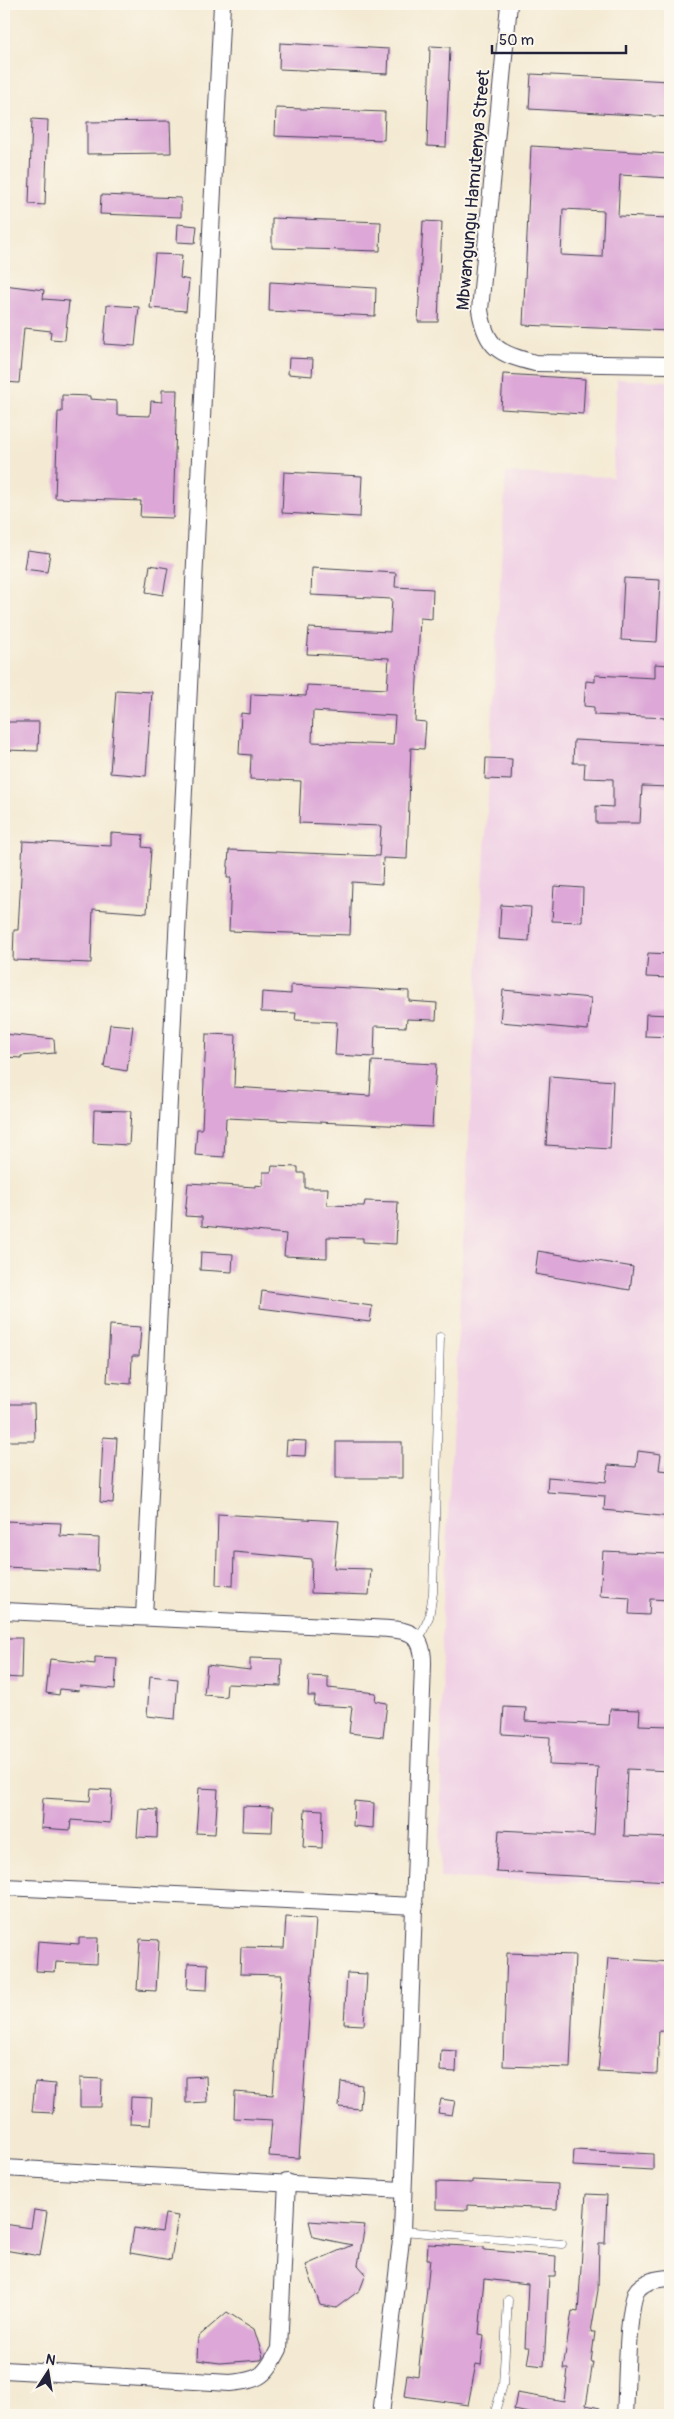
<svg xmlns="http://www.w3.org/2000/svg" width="674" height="2419" viewBox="0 0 674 2419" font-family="Pangolin,sans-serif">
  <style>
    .built { fill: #f0d0e5 }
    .building { fill: #dda8d7; fill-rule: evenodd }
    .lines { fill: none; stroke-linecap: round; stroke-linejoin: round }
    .lane-casing { stroke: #424052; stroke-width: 9 }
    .street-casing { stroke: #424052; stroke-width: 18 }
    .lane { stroke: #fff; stroke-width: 8 }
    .street { stroke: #fff; stroke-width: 16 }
    .labels { text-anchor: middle; stroke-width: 4; stroke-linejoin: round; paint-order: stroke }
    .street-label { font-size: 18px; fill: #22223b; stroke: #fbf7ec }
  </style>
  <rect width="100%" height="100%" fill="#fbf7ec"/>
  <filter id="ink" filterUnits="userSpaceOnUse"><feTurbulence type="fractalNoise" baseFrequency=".02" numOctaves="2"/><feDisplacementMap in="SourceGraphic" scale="10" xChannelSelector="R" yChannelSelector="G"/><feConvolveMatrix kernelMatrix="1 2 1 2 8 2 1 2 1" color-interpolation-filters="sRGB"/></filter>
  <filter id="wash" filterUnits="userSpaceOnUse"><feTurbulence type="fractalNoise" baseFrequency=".0096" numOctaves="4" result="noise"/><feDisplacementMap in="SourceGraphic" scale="20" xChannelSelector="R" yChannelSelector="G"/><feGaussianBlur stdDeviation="1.12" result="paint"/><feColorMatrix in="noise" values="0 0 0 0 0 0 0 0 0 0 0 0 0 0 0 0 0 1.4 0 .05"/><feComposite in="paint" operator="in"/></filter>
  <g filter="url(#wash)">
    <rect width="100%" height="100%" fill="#f4ead3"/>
    <path class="built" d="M617,379L670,381V1885L440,1878L442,1621L506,473L613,477Z"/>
    <g id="blocks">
      <g class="building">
        <path d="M280,43L389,49L388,74L279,69Z"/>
        <path d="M430,46L450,47L446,147L427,146Z"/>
        <path d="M531,74L670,81V117L529,109Z"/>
        <path d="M276,108L385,112L384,140L275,136Z"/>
        <path d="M32,119L48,120L45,205L29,204Z"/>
        <path d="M170,121L171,153L87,154V122Z"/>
        <path d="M531,146L670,154V178L620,175L618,216L670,218V331L523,325ZM563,209L604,211L602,257L561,255Z"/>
        <path d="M101,195L181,198V217L100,214Z"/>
        <path d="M272,218L381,222L380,251L272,248Z"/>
        <path d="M423,221L442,222L438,322H418Z"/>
        <path d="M178,224L197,226L195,243L177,242Z"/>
        <path d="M155,254L182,255L180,278L189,280L186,311L150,308Z"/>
        <path d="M270,282L376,288L375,316L269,311Z"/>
        <path d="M4,285L44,290L43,299L69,301L65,340L50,339L51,331L24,328L19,383L4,382Z"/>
        <path d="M107,305L139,307L135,346L104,344Z"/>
        <path d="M289,358L313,359L312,376L288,374Z"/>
        <path d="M503,374L585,379L583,414L501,409Z"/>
        <path d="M162,390H177L173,518L140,517L141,501L55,498L58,412H62V395L90,396V399L117,401V415L150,416L151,401L162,402Z"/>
        <path d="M284,472L362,476L360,517L282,513Z"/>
        <path d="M27,550L50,553L47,572L24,569Z"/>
        <path d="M150,565L168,568L163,595L146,592Z"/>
        <path d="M312,568L396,573L395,587L433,589L432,619L420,618L415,721L426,722L424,749L411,748L407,859L383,858L382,884L352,882L350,935L229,931L231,878H227L229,850L379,856L381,826L299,823L301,781L250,779L251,755L239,754L241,713L250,714L251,694L306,696L307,685L387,689L389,658L307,654L309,628L390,632L392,599L311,595ZM313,711L395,716L393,745L312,742Z"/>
        <path d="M624,578L660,580L657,642L621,640Z"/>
        <path d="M655,664L670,665V718L594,715V707L584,706L586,681L595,682V675L655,678Z"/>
        <path d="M116,690L152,692L146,776L110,773Z"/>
        <path d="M4,722H39L38,751L4,750Z"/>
        <path d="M574,740L670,745V787L642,786L640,823H596V806L613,807V779L584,778L585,763H573Z"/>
        <path d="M486,758L512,759L511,780L485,779Z"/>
        <path d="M111,833L143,835L142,847L151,848L147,913L93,909L91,963L13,960L14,930H18L23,841L111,846Z"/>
        <path d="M554,886L583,888L582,922L552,921Z"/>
        <path d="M501,905L531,907L529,941L499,939Z"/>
        <path d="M648,953L670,954V978L646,977Z"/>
        <path d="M291,985L409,991V1001L437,1003L436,1020L407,1019L406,1027L375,1026L374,1057L335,1055L337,1022L295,1020L296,1013L261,1012L262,992L291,994Z"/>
        <path d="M503,990L591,998L588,1030L500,1022Z"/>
        <path d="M646,1014L670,1015V1037L645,1036Z"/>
        <path d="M110,1024L133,1026L127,1071L104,1067Z"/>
        <path d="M4,1034L54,1039L55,1053L21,1056V1058L4,1057Z"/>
        <path d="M206,1034L236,1035L234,1087L370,1096L372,1061L436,1064L432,1127L226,1118L224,1157L195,1155L197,1129H202Z"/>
        <path d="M550,1076L613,1081L610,1149L546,1145Z"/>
        <path d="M94,1110L131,1111L129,1145L93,1143Z"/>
        <path d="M272,1166L298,1167V1173H305V1188H328L327,1205L364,1206L365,1201L398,1202L396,1244L363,1242V1238L327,1237V1258L284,1256L286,1234L202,1226V1217L185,1216L188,1183L255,1187V1185L263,1186V1172H271Z"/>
        <path d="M538,1251L633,1267L630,1290L535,1274Z"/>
        <path d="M201,1252L233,1254L232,1272L200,1270Z"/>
        <path d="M262,1291L372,1306L370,1322L260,1308Z"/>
        <path d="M110,1325L141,1327L139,1356H132L131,1384L107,1382Z"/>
        <path d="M4,1404H34L35,1441H4Z"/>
        <path d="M103,1437L117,1438L113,1503L100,1502Z"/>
        <path d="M287,1440L306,1441L305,1456L286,1455Z"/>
        <rect x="336" y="1442" width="66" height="36"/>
        <path d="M638,1451L661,1454L659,1470L670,1471V1517L604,1510L605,1496L547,1492L548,1477L606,1482L608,1465L636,1467Z"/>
        <path d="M218,1514L339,1521L334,1568L371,1569L369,1595L311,1593L312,1559L234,1552L233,1586L216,1585Z"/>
        <path d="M4,1521L61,1523L60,1536L99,1538L98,1571L4,1567Z"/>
        <path d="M603,1551L670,1554V1600L650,1599L649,1615L629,1614L630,1598L600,1596Z"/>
        <path d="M4,1638H22L21,1678L4,1677Z"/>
        <path d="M95,1657L117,1658L115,1689L80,1686L79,1691L60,1689L59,1695L46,1693L50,1659L95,1664Z"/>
        <path d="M250,1658L282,1659L281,1686L227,1684L226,1697L204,1695L207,1665L250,1670Z"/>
        <path d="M150,1676L178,1679L175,1719L147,1716Z"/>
        <path d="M309,1676L328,1677V1688L376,1693L375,1701L387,1703L383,1737L349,1733L352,1707L314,1705L315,1696H308Z"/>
        <path d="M504,1707L526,1708L525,1721L609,1725L610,1709L640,1710L639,1725L670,1726V1771L627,1769L624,1836L670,1838V1881L496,1872L499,1830L594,1835L598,1767L549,1765L550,1737L502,1734Z"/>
        <path d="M199,1788L218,1789L215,1834L196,1833Z"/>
        <path d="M91,1789L112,1790L110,1823L71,1820L70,1830L41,1828L43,1798L90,1801Z"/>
        <path d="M354,1801L374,1803L373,1828L353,1826Z"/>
        <path d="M243,1806L273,1807L272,1832L242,1831Z"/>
        <path d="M139,1809L158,1810L157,1838L137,1837Z"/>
        <path d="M305,1809L323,1810L322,1848L303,1847Z"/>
        <path d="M286,1917L316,1919L299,2158L269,2156L272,2120L234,2118L235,2092L273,2095L282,1975L240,1974L241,1947L284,1948Z"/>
        <path d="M79,1938H98L97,1964L56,1962L55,1972L36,1971L38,1941L79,1944Z"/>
        <path d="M140,1939L159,1940L156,1991L137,1990Z"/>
        <path d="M507,1953L575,1955L570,2068L503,2066Z"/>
        <path d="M608,1958L670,1962V2031L659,2030L657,2074L598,2071Z"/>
        <path d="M188,1963L208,1964L207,1990L187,1989Z"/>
        <path d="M347,1973L367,1974L364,2025L344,2024Z"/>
        <path d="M441,2050L457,2051L456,2072L440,2071Z"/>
        <path d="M206,2076L207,2102L186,2103V2077Z"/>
        <path d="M80,2078L102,2079L101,2107H80Z"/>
        <path d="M35,2082L55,2084L53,2113L32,2112Z"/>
        <path d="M341,2082L362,2085L360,2109L339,2107Z"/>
        <path d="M131,2097L152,2098L150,2125L130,2124Z"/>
        <path d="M441,2099L455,2101L452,2115L438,2113Z"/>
        <path d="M574,2150L653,2154V2170L573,2166Z"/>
        <path d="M472,2180L558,2184L557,2209L468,2205V2210L436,2209V2182L472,2183Z"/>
        <path d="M586,2194L607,2195L605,2243H599L598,2290L591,2332H595L591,2362H593L586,2405L600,2408V2415H538L514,2410L517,2393L564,2401L568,2369H563L572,2311L578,2312Z"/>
        <path d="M34,2210L47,2212L40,2256L4,2250V2224L31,2228Z"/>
        <path d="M165,2214L178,2216L171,2260L130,2253L134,2228L162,2232Z"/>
        <path d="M309,2221L365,2225L358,2265L366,2274L360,2290L336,2308L320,2305L306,2265L352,2245L313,2237Z"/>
        <path d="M428,2244L484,2247V2250L556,2256L555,2276H549L544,2366L527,2364L530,2347H525L528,2284L484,2279L479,2334L484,2335L481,2365L476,2364L468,2405L404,2396L407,2374L418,2376L430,2259H427Z"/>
        <path d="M227,2312L254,2329L263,2357L261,2360L220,2363L197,2360L198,2337Z"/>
      </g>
    </g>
  </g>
  <g filter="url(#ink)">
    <use href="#blocks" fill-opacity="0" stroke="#424052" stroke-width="1"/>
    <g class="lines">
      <defs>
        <g id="lane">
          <path d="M419,1640L429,1617L433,1593L440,1337"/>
          <path d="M402,2231L562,2244"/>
          <path d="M494,2415L503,2385L508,2300"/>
        </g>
        <g id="street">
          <path d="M509,4L480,310C486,348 499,354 535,363L670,365"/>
          <path d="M4,1611L372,1628C402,1630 424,1627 423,1665L402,2231L381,2415"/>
          <path d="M144,1617L222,4"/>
          <path d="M4,1887L415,1906"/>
          <path d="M4,2168L403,2190"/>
          <path d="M4,2370L230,2383C261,2380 265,2376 279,2349L287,2182"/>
          <path d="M625,2415C627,2392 626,2304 638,2289C646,2280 659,2279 670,2278"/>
        </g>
      </defs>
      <use href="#lane" class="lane-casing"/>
      <use href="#street" class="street-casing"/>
      <use href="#lane" class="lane"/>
      <use href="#street" class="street"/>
    </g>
  </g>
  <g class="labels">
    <g class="street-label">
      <text transform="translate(473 190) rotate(-85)" y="6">Mbwangungu Hamutenya Street</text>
    </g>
  </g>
  <rect width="674" height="2419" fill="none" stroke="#fbf7ec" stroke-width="20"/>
  <g transform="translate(48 2372) rotate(12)" stroke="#fbf7ec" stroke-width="4" paint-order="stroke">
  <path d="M0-4L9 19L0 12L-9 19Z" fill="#22223b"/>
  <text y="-8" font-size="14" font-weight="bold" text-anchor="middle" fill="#22223b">N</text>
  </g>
  <path d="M492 45v8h134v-8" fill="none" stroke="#22223b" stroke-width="2.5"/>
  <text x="499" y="45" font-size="15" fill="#22223b" stroke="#fbf7ec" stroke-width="4" paint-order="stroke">50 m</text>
</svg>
